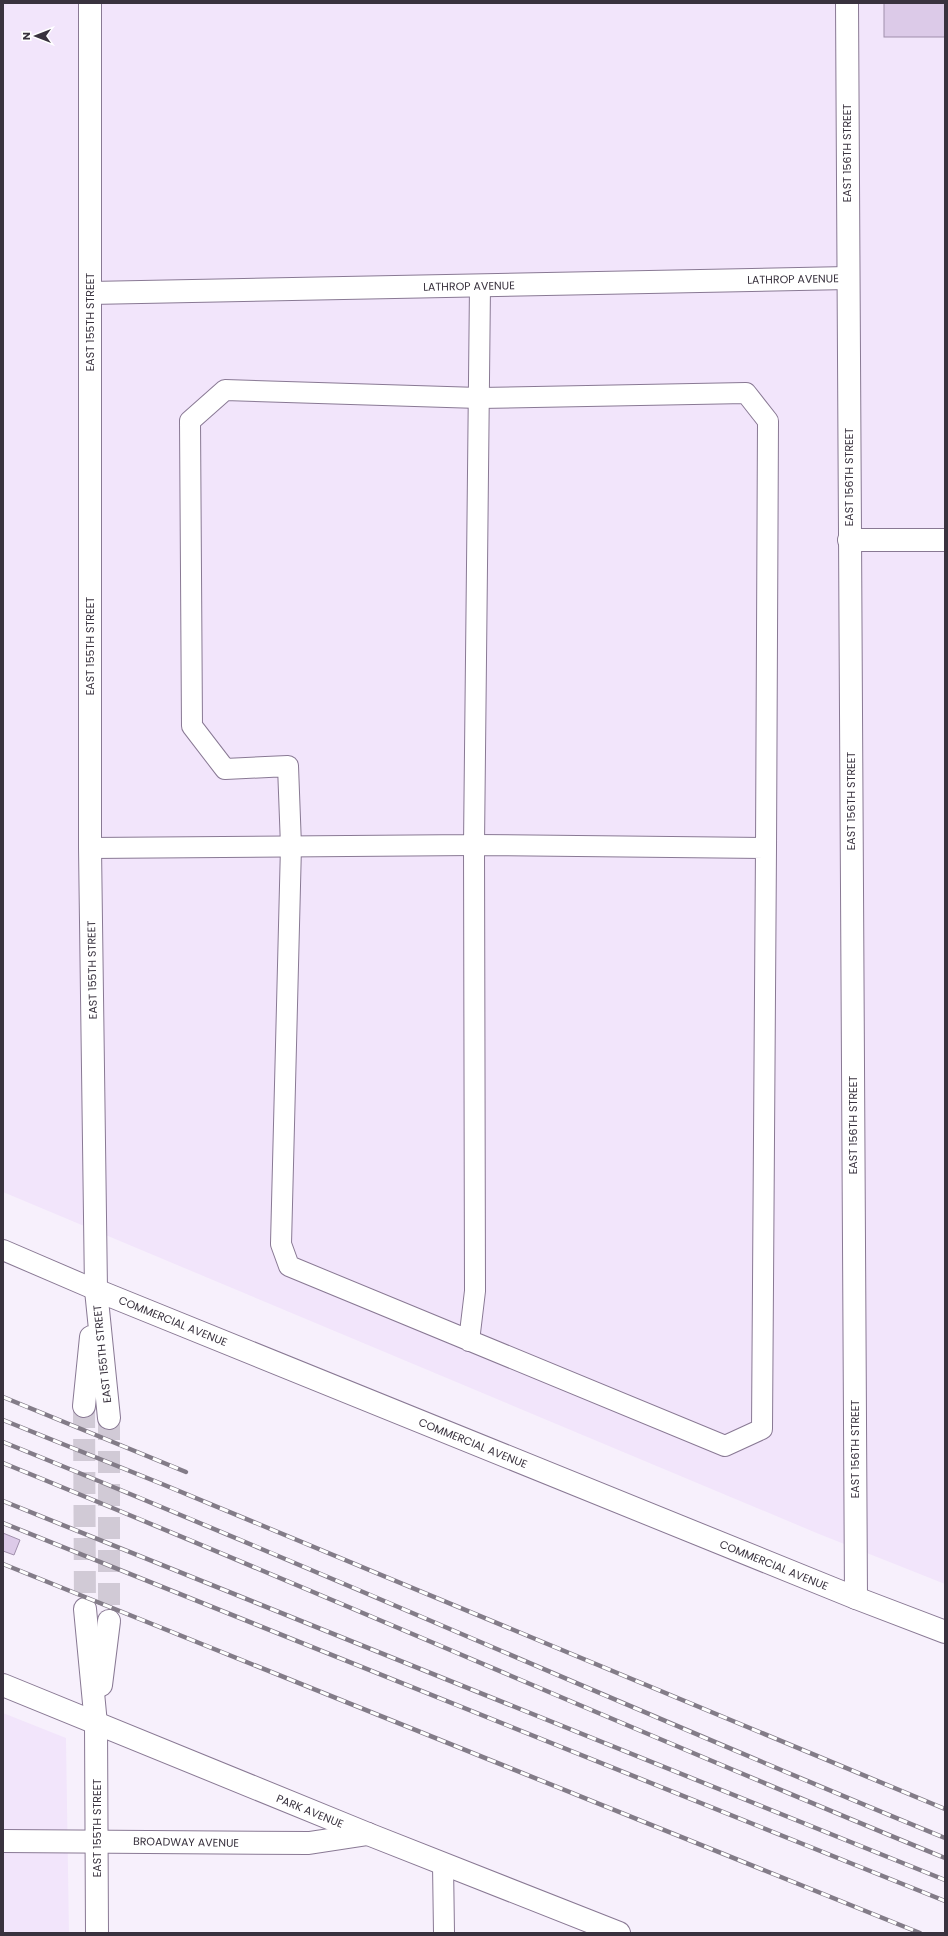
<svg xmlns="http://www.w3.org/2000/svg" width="948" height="1936" viewBox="0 0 948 1936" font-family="Poppins,sans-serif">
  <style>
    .built { fill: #f2e5fb }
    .building { fill: #dccae8; stroke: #a08fac }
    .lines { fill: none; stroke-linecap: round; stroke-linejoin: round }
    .minor-tunnel { stroke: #d1cad6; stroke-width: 22; stroke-dasharray: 22 11; stroke-linecap: butt }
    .service-casing { stroke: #897994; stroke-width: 22 }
    .minor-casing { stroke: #897994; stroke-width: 24 }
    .tertiary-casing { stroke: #897994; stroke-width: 24 }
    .service { stroke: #fff; stroke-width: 20 }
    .minor { stroke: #fff; stroke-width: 22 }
    .tertiary { stroke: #fff; stroke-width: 22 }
    .rail-casing { stroke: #837c88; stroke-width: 4.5 }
    .rail { stroke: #fff; stroke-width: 3; stroke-dasharray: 9; stroke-linecap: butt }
    .labels { text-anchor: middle; stroke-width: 3; stroke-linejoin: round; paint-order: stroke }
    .street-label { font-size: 11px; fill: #39323e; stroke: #fff }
  </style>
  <rect width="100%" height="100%" fill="#f7f0fc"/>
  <g class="built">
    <path d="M3,3H945V1584L819,1534L3,1192Z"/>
    <path d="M3,1713L66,1738L69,1933H3Z"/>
  </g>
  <g class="building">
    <rect x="884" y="3" width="61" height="34"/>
    <path d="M3,1533L20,1540L14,1555L3,1551Z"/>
  </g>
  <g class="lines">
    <g class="minor-tunnel">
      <path d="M84,1406L85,1609"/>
      <path d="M109,1418V1621"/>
    </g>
    <defs>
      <g id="service">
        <path d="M90,848L474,845L480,286"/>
        <path d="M3,1250L96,1290"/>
        <path d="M469,1341L475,1291L474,845L766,848L768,421L746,393L479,398L225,390L190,421L192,726L225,769L288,766L291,846L281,1244L289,1266L725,1446L762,1429L766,848"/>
        <path d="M443,1864L444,1933"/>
      </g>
      <g id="minor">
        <path d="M90,3V848L96,1290L109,1418"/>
        <path d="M847,3L856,1598"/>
        <path d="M90,293L848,278"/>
        <path d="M849,540H945"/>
        <path d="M96,1290L856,1598L945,1632"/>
        <path d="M84,1406L91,1337"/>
        <path d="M85,1609L96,1724L97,1933"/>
        <path d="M101,1685L109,1621"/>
        <path d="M3,1841L309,1843L368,1834"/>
      </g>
      <path id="tertiary" d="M3,1685L368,1834L619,1933"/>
    </defs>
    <use href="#service" class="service-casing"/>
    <use href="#minor" class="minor-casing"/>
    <use href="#tertiary" class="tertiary-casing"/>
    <use href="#service" class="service"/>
    <use href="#minor" class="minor"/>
    <use href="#tertiary" class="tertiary"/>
    <defs>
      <g id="rail">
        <path d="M3,1397L186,1472"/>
        <path d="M3,1420L162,1484L945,1809"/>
        <path d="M3,1442C319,1569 629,1709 945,1838"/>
        <path d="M3,1463C318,1591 630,1729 945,1858"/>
        <path d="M3,1501L945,1880"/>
        <path d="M3,1523L945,1901"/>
        <path d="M3,1564L920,1933"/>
      </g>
    </defs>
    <use href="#rail" class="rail-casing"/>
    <use href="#rail" class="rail"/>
  </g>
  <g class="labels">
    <g class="street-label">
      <text transform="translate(847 153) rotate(-90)" y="4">EAST 156TH STREET</text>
      <text transform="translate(793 279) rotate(-1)" y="4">LATHROP AVENUE</text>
      <text transform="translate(469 286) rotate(-1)" y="4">LATHROP AVENUE</text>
      <text transform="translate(90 322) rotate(-90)" y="4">EAST 155TH STREET</text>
      <text transform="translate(849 477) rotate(-90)" y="4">EAST 156TH STREET</text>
      <text transform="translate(90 646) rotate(-90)" y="4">EAST 155TH STREET</text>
      <text transform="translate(851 801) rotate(-90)" y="4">EAST 156TH STREET</text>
      <text transform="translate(92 970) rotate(-91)" y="4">EAST 155TH STREET</text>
      <text transform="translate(853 1125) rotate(-90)" y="4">EAST 156TH STREET</text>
      <text transform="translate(173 1321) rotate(22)" y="4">COMMERCIAL AVENUE</text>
      <text transform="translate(102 1354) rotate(-96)" y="4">EAST 155TH STREET</text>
      <text transform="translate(473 1443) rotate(22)" y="4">COMMERCIAL AVENUE</text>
      <text transform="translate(855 1449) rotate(-90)" y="4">EAST 156TH STREET</text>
      <text transform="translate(774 1565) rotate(22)" y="4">COMMERCIAL AVENUE</text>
      <text transform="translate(310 1811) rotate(22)" y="4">PARK AVENUE</text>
      <text transform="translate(97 1828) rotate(-90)" y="4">EAST 155TH STREET</text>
      <text transform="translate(186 1842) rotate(1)" y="4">BROADWAY AVENUE</text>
    </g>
  </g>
  <rect width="948" height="1936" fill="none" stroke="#39323e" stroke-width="8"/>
  <g transform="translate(36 36) rotate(270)" stroke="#ffffff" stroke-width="3" paint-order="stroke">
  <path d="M0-3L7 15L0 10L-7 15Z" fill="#39323e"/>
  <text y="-6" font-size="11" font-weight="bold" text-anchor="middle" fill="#39323e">N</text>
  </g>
</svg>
